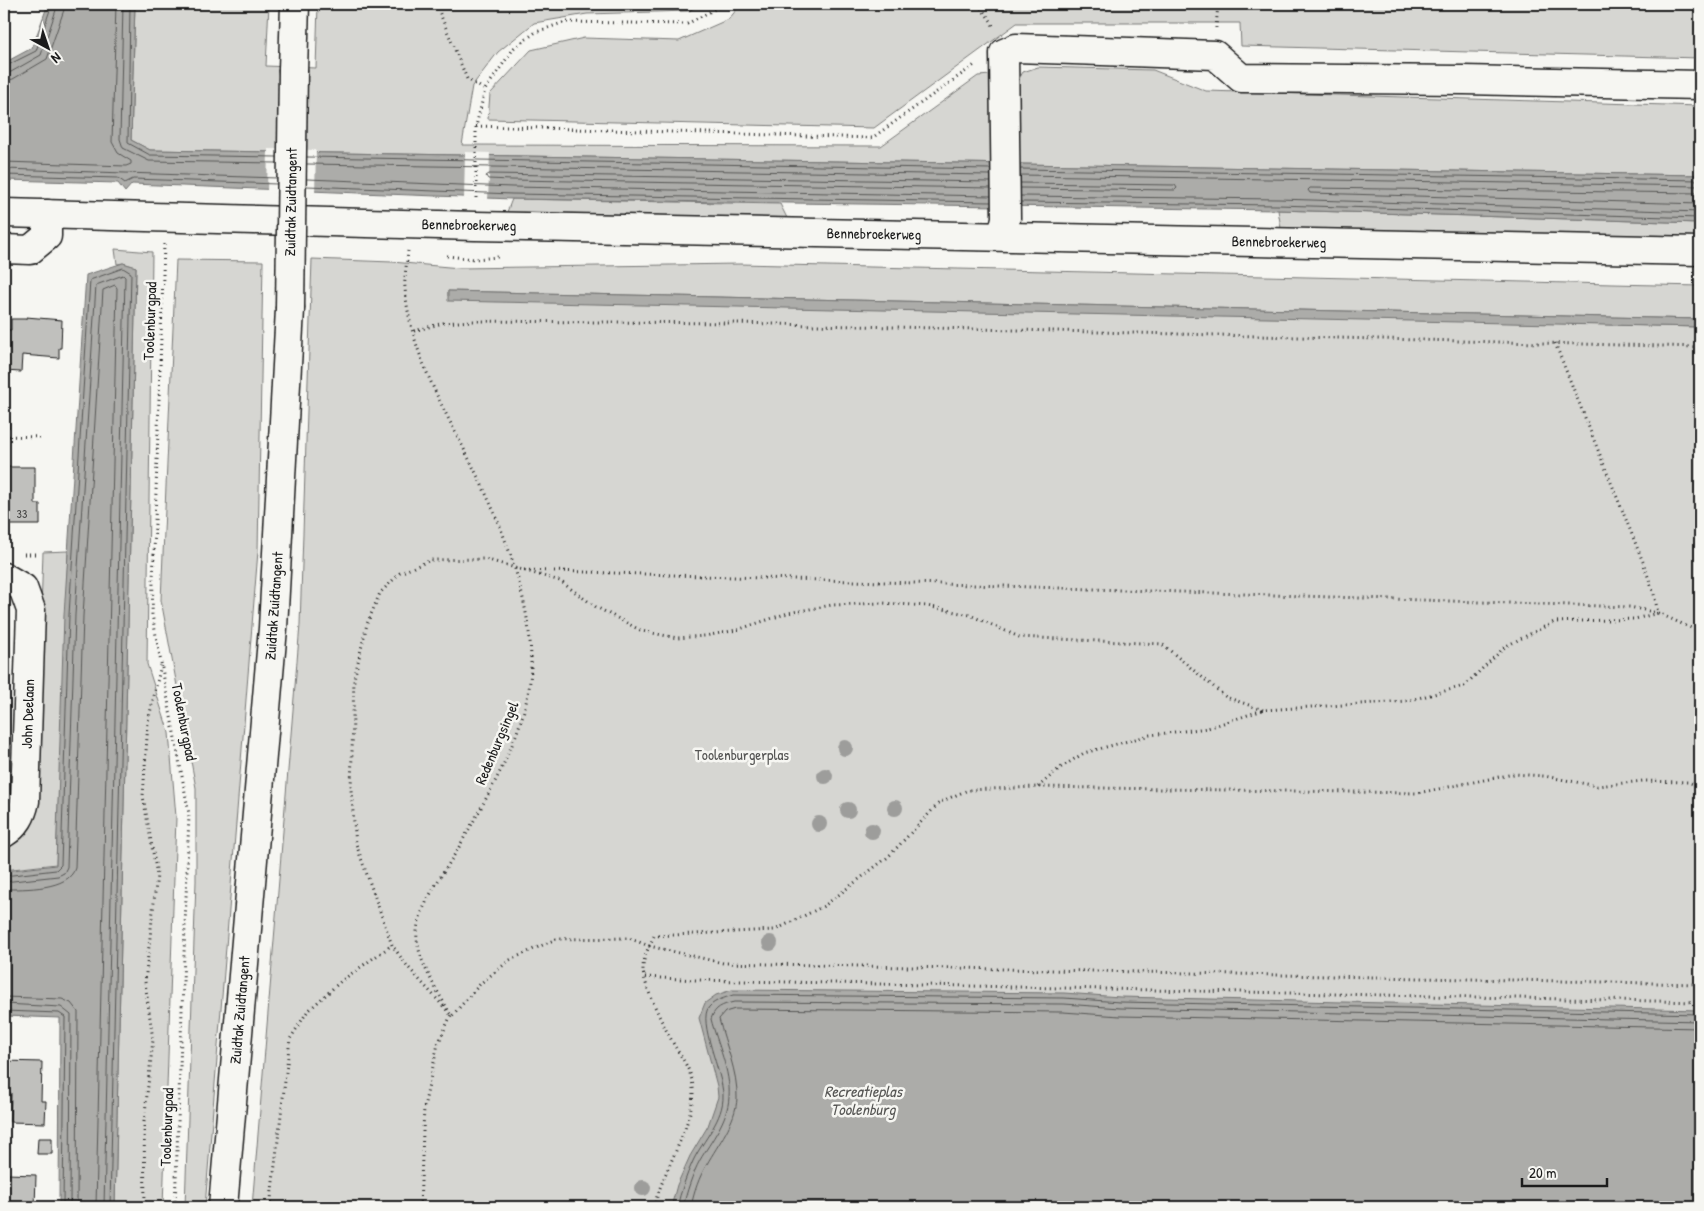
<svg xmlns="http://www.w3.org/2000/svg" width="1704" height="1211" viewBox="0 0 1704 1211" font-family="'Patrick Hand',sans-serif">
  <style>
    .green { fill: #d6d6d2; stroke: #797977 }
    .water { fill: #acaca9; stroke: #727271 }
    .pier { fill: #f6f6f2 }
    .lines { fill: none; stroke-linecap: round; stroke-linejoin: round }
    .shore { stroke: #565654; stroke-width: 1 }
    .building { fill: #c0c0bd; stroke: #1c1c1c }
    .minor-casing { stroke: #1c1c1c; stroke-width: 31 }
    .path { stroke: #1c1c1c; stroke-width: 3; stroke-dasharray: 1 4; stroke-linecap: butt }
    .minor { stroke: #f6f6f2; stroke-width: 28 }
    .minor-bridge-casing { stroke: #1c1c1c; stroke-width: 31; stroke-linecap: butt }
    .minor-bridge { stroke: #f6f6f2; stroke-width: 28 }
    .tree { fill: #9d9d9b }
    .labels { text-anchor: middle; stroke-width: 5; stroke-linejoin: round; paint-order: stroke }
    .number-label { font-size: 12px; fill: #454544 }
    .street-label { font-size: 15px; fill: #1c1c1c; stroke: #f6f6f2 }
    .park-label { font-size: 15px; fill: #545453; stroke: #f6f6f2 }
    .water-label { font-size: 16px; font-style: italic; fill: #565654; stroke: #f6f6f2 }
  </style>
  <rect width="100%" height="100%" fill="#f6f6f2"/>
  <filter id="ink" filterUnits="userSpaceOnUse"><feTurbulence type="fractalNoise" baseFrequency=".02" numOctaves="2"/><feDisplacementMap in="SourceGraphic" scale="10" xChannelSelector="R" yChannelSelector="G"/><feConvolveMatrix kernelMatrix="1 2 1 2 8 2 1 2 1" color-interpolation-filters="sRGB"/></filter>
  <g filter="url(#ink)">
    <g class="green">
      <path d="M135,4H269L266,66L316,68L318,4H700L689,11L587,14L534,23L498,52L472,86L462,145L881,146L978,76L991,75L1016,84L1023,72L1038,67L1153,70L1206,91L1700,106V175L150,150L131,140Z"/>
      <path d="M741,4H1700V58L1241,46L1240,23H1017L874,128L488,119L490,94L531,50L584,38L679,41L729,19Z"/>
      <path d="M512,199L780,204L787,218L507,212Z"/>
      <path d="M1278,210L1700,223V239L1281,228Z"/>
      <path d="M115,249L152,252L147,664L169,733L176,817L163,1207H115L136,267L123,263L117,264Z"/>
      <path d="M312,259L392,262L460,268L740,264L1700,286V319L448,291V296L1700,327V1207H252L300,625Z"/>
      <path d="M176,260L263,261L258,551L205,1207H185L196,881V788L161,600Z"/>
      <path d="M68,551L56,864L4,870V845L16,843L34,819L43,552Z"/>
    </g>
    <g class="water">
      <path d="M48,4H135L131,140L150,150L1700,175V223L1278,210L512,199L132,184L125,192L118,183L4,180V63L32,48Z"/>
      <path d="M123,263L136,267L115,1207H59L60,1018L4,1016V871L56,865L64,615L86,275Z"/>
      <path d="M448,291L1700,319V327L448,301Z"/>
      <path d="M732,990L1064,993L1120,997L1700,1010V1207H671L677,1185L690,1156L708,1126L718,1097L717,1086L699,1018L705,1003L716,995Z"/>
    </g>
    <g class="pier">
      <path d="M268,149L316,150L315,194L267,192Z"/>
      <path d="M465,152L490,153L488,200L464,199Z"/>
    </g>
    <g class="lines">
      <g class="shore">
        <path d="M123,4L120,139L123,148L149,161L277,163"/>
        <path d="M130,4L128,143L150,155L277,157"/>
        <path d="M4,67L36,51L52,4"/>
        <path d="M4,73L11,72L41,55L58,4"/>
        <path d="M4,81L13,79L47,59L66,4"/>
        <path d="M307,157L990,169"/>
        <path d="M4,162L126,166L131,164V161L118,153L112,142L116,4"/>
        <path d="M307,164L990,175"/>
        <path d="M4,169L277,178"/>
        <path d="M1020,169L1700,180"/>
        <path d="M4,175L118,178L125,183L133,179L277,184"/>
        <path d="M1020,175L1700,186"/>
        <path d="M307,179L512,187L991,196"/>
        <path d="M991,182L489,174L486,176L488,179L512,180L991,188"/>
        <path d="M1021,183L1175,185L1177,188L1175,190L1021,188"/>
        <path d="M307,186L512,194L991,202"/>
        <path d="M1700,193L1310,188L1308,190L1310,193L1700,204"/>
        <path d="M1021,196L1279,199L1700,212"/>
        <path d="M1021,202L1278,205L1700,218"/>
        <path d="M4,876L56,870L61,865L69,615L90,280L123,268L131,273L110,1207"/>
        <path d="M4,882L58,876L64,873L67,867L75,615L96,285L123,275L125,277L104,1207"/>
        <path d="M4,889C24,889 69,890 75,868L83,616L103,290L115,285L117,288L96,1207"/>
        <path d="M4,997L62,999L71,1003L78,1012L77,1207"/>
        <path d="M4,1004L61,1007L71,1015L70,1207"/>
        <path d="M4,1011L59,1013L65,1017L63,1207"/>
        <path d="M677,1207C681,1191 686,1176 693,1161C703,1140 724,1119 723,1095C723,1074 697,1021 709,1007C715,1000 725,998 733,995L1064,998L1120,1002L1700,1014"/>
        <path d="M683,1207C687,1191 692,1175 700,1160C711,1141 728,1120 729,1097C731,1072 717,1043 711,1019C715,1007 722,1005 734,1002L1064,1004L1120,1008L1700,1021"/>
        <path d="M691,1207C694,1192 699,1177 707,1164C718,1144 736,1122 737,1098C738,1072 725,1044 719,1019L725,1012L735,1009L1063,1012L1120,1016L1700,1028"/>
      </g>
    </g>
    <g class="building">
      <path d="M26,317L62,320L61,348H59V358L22,355L21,372L4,371V330H11V319H26Z"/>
      <path d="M4,416H9V428L4,427Z"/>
      <path d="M5,467H35V504H40V525H4Z"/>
      <path d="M4,1061L42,1062L41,1101H46L45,1123L10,1122L11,1093H4Z"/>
      <path d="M38,1138H52V1154H37Z"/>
      <path d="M4,1168L7,1169V1174L36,1175L35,1207L4,1204Z"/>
    </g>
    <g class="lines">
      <defs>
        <g id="minor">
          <path d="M293,70L295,4"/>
          <path d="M4,213L475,226L1700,251"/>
          <path d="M1002,236L1006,218L1004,53L1016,48L1215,55L1241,78L1464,80L1700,85"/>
          <path d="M4,249L30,250L47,236V214"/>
          <path d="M4,577L23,588L31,610L25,801C22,815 17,825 4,833"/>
          <path d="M223,1207L273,628L290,309"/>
        </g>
      </defs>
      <use href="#minor" class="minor-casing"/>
      <g class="path">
        <path d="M436,4L467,79L485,90"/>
        <path d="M978,4L991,21L994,28"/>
        <path d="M1216,28L1218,4"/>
        <path d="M476,126L872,138L976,64"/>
        <path d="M476,198V126L485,90L514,48L536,32L565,22L687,24L724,4"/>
        <path d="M164,244L152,614L189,814L175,1207"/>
        <path d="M408,251C407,263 404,276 405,288C410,352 443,407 471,463C501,522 532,599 531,666C530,727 488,795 459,847C445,872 414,911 417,939C420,965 436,988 448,1010"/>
        <path d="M447,256L475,259L498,257"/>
        <path d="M414,331L443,323L472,321L736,323L1700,347"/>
        <path d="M4,436L44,437"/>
        <path d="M24,554H35"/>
        <path d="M524,570L1630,607L1658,613L1700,632"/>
        <path d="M1263,710L1226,697L1162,644L1019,637L970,615L927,606L883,603L832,605L788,613L737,630L705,636L677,638L642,631L596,607L560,581L485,559L431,560L400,573L380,593L367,624L354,679L351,790L356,844L392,945L408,967L452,1016L481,983L510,960L556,939L629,938L649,946L723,963L1700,984"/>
        <path d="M1038,787L1060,768L1084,753L1150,735L1208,728L1263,710L1407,701L1464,686L1506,646L1554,622L1635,619L1658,613L1654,594L1643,562L1555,343"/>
        <path d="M645,977L696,980L1700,1002"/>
        <path d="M145,1207L144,1122L153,1040L145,982L157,875L143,796L148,722L161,665"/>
        <path d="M270,1207L290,1039L307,1012L341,981L392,945"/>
        <path d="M420,1207L424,1107L438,1044L451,1015"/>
        <path d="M654,1207C663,1170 691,1131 693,1093C694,1075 685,1063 676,1048C667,1033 642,984 643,968C643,957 650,945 654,936L775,930L824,906L888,857L940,802L968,790L1038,787L1418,793L1514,774L1544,776L1597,786L1643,781L1688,782L1700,787"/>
      </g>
      <use href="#minor" class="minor"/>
      <defs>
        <path id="minor-bridge" d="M290,309L293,70"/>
      </defs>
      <use href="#minor-bridge" class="minor-bridge-casing"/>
      <use href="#minor-bridge" class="minor-bridge"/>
    </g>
    <g class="tree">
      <circle cx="845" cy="748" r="8"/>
      <circle cx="825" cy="776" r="8"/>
      <circle cx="895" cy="808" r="8"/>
      <circle cx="848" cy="810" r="8"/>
      <circle cx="819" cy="824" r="8"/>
      <circle cx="872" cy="831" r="8"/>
      <circle cx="770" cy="943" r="8"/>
      <circle cx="643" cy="1188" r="8"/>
    </g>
  </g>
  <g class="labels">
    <g class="number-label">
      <text x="22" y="518">33</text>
    </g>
    <g class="street-label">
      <text transform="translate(291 202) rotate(-89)" y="5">Zuidtak Zuidtangent</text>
      <text transform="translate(469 225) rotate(1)" y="5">Bennebroekerweg</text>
      <text transform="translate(874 234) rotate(1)" y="5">Bennebroekerweg</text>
      <text transform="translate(1279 242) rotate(1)" y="5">Bennebroekerweg</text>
      <text transform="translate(150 321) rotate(-88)" y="5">Toolenburgpad</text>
      <text transform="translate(274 606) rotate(-86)" y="5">Zuidtak Zuidtangent</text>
      <text transform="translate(28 714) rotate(-88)" y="5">John Deelaan</text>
      <text transform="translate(184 722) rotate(79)" y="5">Toolenburgpad</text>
      <text transform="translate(497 743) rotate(-67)" y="5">Redenburgsingel</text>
      <text transform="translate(240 1010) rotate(-85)" y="5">Zuidtak Zuidtangent</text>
      <text transform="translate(167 1127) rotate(-88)" y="5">Toolenburgpad</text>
    </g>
    <g class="park-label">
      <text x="742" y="760">Toolenburgerplas</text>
    </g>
    <g class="water-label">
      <text x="863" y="1097">Recreatieplas<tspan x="863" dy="18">Toolenburg</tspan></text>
    </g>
  </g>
  <rect width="1704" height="1211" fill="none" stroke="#f6f6f2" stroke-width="20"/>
  <rect x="10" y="10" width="1684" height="1191" fill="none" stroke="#1c1c1c" stroke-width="2" filter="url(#ink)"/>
  <g transform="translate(48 48) rotate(140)" stroke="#f6f6f2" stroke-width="4" paint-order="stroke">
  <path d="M0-4L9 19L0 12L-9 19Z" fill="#1c1c1c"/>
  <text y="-8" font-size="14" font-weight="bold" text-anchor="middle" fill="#1c1c1c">N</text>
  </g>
  <path d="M1522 1178v8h85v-8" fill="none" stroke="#1c1c1c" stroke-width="2.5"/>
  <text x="1529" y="1178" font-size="15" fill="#1c1c1c" stroke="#f6f6f2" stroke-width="4" paint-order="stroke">20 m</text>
</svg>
